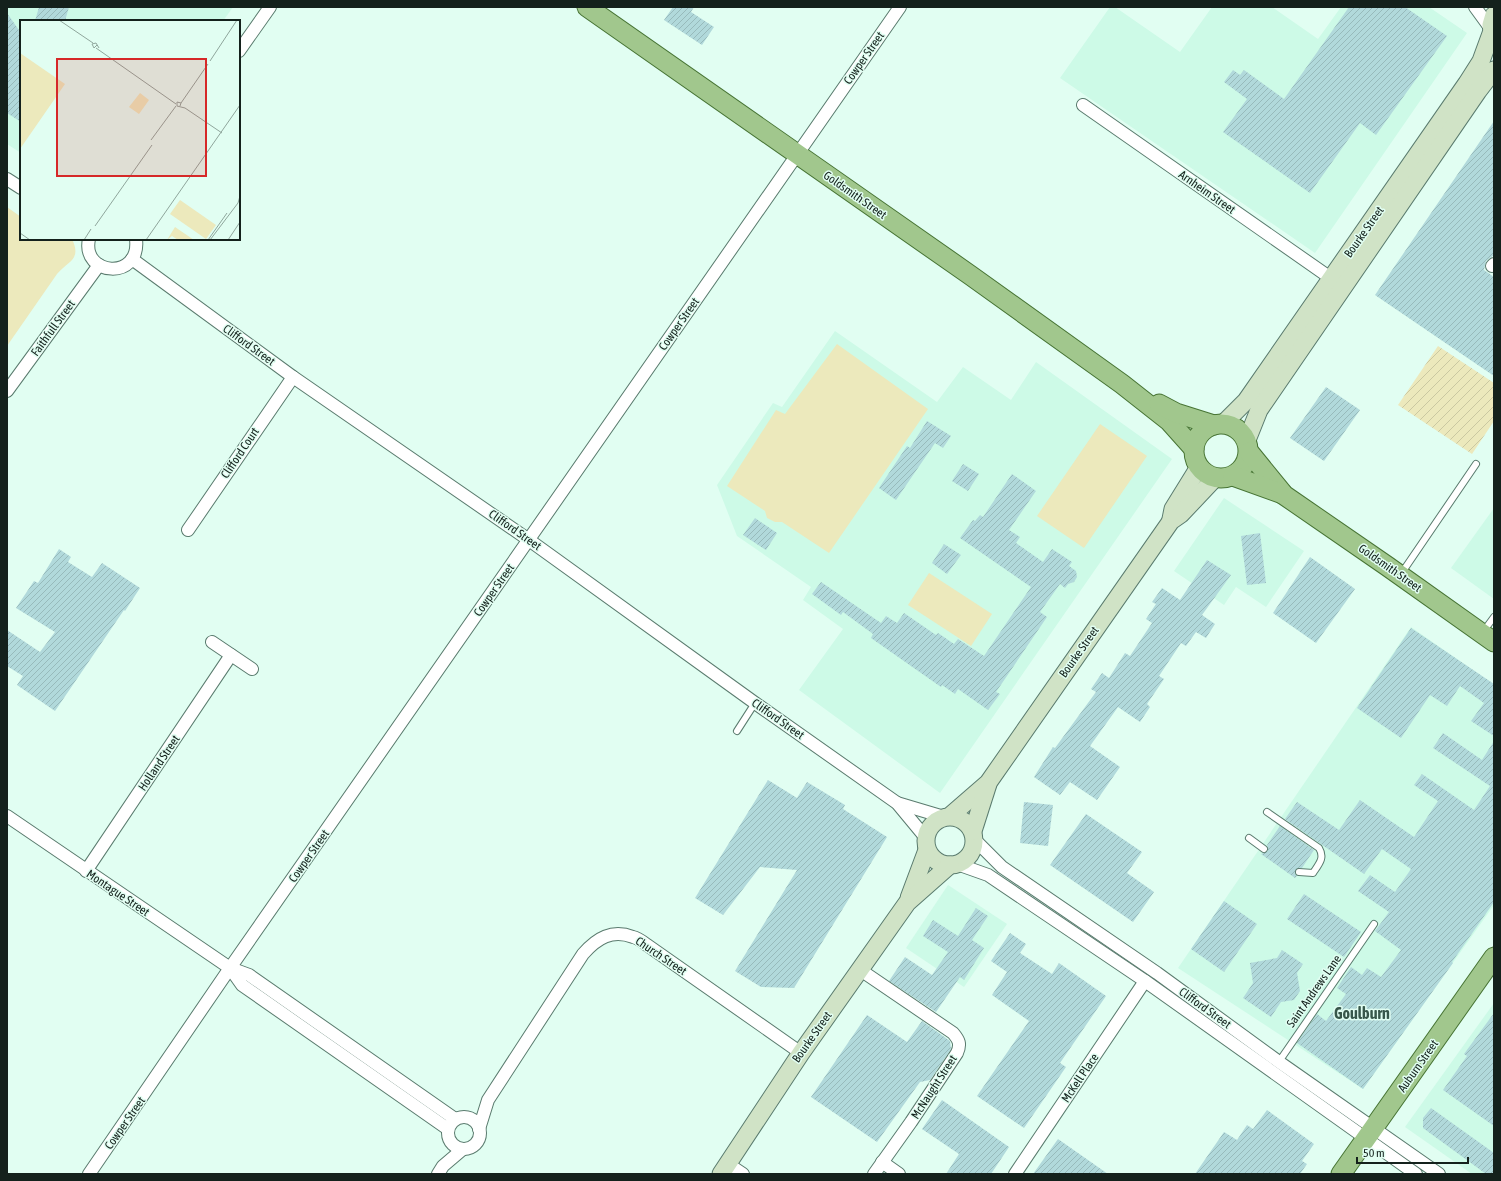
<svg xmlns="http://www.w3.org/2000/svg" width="1501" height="1181" viewBox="0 0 1501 1181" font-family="'Asap Condensed',sans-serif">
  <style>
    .built { fill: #cdfae7 }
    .park { fill: #ece9bc }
    .garden { fill: url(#garden-furrows) }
    .building { fill: url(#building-hatch) }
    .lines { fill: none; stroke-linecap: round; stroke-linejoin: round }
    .service-casing { stroke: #5a7b6e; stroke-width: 8 }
    .minor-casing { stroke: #5a7b6e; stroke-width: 14 }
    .secondary-casing { stroke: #5a7b6e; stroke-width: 19 }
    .primary-casing { stroke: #477434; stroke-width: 21 }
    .service { stroke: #fff; stroke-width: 6 }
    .minor { stroke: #fff; stroke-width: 12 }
    .secondary { stroke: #d0e3c6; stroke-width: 17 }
    .primary { stroke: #a1c78d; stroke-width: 19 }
    .labels { text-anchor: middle; stroke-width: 3; stroke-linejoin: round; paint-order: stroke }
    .street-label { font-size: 12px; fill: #14211c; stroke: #e1fef2 }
    .district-label { font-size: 16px; font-weight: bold; fill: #37574a; stroke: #e1fef2 }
    .inset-road { fill: none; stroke: #8fa69c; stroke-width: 1 }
    .view { fill: #d62828; fill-opacity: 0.15; stroke: #d62828; stroke-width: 2 }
    .inset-edge { fill: none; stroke: #14211c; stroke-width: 2 }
  </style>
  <defs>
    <pattern id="garden-furrows" width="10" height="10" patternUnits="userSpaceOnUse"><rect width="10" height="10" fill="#ece9bc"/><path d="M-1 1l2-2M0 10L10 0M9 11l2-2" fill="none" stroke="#cac8a1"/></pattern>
    <pattern id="building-hatch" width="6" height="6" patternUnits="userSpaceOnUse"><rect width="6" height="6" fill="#b1d9db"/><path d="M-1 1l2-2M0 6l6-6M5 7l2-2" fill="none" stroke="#97babb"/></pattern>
  </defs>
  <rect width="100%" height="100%" fill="#e1fef2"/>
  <g class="built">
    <path d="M7,7H233L223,21H21V153L7,144Z"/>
    <path d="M1110,7H1115L1180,52L1212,7H1272L1318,39L1341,7H1429L1467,33L1315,253L1060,78Z"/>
    <path d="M835,331L937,402L963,367L1011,400L1036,362L1172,459L940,793L799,690L843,629L803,600L811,587L737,536L717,485L773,403L782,407Z"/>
    <path d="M1224,498L1304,551L1266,607L1236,587L1224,605L1174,571Z"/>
    <path d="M1494,508V599L1451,568Z"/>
    <path d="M1411,627L1494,685V905L1363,1089L1178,968Z"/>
    <path d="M948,885L1007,924L964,987L906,948Z"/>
    <path d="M1494,1003V1174H1472L1405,1127Z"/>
  </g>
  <g class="park">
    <path d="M7,207L21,217V239H72C82,260 68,261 57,274L7,346Z"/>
    <path d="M837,344L928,409L829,553L782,522H775L767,518L765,511L727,486L776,410L785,414Z"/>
    <path d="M1100,424L1147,456L1084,548L1037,516Z"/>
    <path d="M929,573L992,614L971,646L908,605Z"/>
  </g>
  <path class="garden" d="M1438,346L1494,383V421L1472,454L1398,405Z"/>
  <g class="building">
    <path d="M39,7H69L65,21H35Z"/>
    <path d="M673,7H694L691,12L714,27L702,45L664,20Z"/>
    <path d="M1349,7H1405L1447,36L1376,135L1360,123L1310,193L1223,132L1247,99L1224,82L1233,70L1240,75L1244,70L1284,99Z"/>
    <path d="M7,13L21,33V122L7,113Z"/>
    <path d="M1494,121V255L1486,261L1484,270L1494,277V376L1375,295Z"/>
    <path d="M1326,387L1360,410L1324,461L1290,438Z"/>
    <path d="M927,421L951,436L943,448L935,443L896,500L879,488L907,446L910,448Z"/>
    <path d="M963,464L979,474L968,491L952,481Z"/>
    <path d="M1012,474L1036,491L1009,530L1020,537L1016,543L1043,562L1052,549L1072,562L1069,566L1076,571L1077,577L1074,582L1068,584L1065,588L1060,584L1040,612L1047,617L996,692L1000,694L988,710L958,689L955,694L942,685L941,687L871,638L873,634L843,612L841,615L812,594L821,582L881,623L886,616L897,623L904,613L936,635L938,633L954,644L958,639L984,656L1031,587L960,538L973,520L975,521L980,515L983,517Z"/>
    <path d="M755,518L777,533L766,550L743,535Z"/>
    <path d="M1260,533L1266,583L1247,585L1241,536Z"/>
    <path d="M944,544L961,555L947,574L932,563Z"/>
    <path d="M59,549L71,557L68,562L92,577L102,563L140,588L125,611L124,610L55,711L17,685L23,676L7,666V630L40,652L55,632L16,608L34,581L38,583Z"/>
    <path d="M1310,557L1355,589L1316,643L1273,613Z"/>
    <path d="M1207,560L1231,575L1202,615L1215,624L1206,638L1196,632L1186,646L1181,643L1159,676L1164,679L1147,704L1150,707L1140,722L1118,707L1090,746L1120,767L1097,800L1070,782L1060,795L1034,777L1053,747L1055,748L1096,692L1091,689L1102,673L1109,678L1125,653L1130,656L1152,623L1146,619L1156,604L1152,602L1162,588L1180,600Z"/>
    <path d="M1411,628L1494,684V736L1471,721L1484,703L1460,686L1447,706L1430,695L1401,738L1357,708Z"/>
    <path d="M1443,733L1482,760L1494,741V902L1452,962L1453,963L1363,1089L1297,1043L1317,1014L1326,1021L1346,994L1337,988L1351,967L1362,975L1367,968L1381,977L1401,950L1375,931L1389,912L1358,891L1370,875L1395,892L1411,869L1382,849L1364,874L1285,819L1297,802L1339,830L1360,800L1414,837L1438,801L1414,785L1422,774L1474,810L1490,786L1433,748Z"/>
    <path d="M768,780L797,798L807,782L845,805L843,809L887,837L794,988L761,987L735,971L797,870L760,867L723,915L695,898Z"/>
    <path d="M1024,802L1053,805L1048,846L1020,843Z"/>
    <path d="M1086,814L1142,852L1127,873L1154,892L1133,922L1050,865Z"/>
    <path d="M1280,826L1314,850L1302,868L1296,869L1295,874L1297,876L1295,878L1261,854L1268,851V848L1267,845Z"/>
    <path d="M1304,894L1361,932L1344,957L1287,919Z"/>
    <path d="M1224,901L1257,924L1224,972L1191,949Z"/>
    <path d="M976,908L988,916L972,940L984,948L964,980L960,977L936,1012L889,981L905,957L932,975L948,952L923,936L933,920L958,936Z"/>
    <path d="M1010,933L1026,944L1020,953L1052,974L1059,963L1106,996L1060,1063L1066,1067L1024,1128L977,1096L1029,1021L992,995L1007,972L991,961Z"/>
    <path d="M1282,950L1303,964L1297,973L1300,991L1294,1000L1281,1002L1271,1017L1243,998L1253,983L1250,963L1277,958Z"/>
    <path d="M1494,1013V1126L1443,1090L1467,1056L1464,1054Z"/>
    <path d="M867,1015L907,1042L922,1021L950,1041L951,1049L930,1080L920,1082L877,1142L811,1097Z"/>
    <path d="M942,1100L1009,1147L991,1174H946L959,1154L922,1129Z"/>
    <path d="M1431,1108L1494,1153V1174H1486L1423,1128V1118Z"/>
    <path d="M1267,1110L1314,1144L1302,1161L1307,1164L1300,1174H1195L1224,1132L1237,1140L1247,1125L1253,1129Z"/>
    <path d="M1058,1139L1108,1174H1033Z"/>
  </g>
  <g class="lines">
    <defs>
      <g id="service">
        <path d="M1401,574L1476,464"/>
        <path d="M1483,632L1494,617"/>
        <path d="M737,731L755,703"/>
        <path d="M1267,812L1319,848C1325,858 1319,864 1313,873L1299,872"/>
        <path d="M1249,838L1264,849"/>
        <path d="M1278,1063L1374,924"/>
      </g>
      <g id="minor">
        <path d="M1475,7L1491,29"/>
        <path d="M239,51L270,7"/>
        <path d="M1083,105L1332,279"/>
        <path d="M7,179L21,188"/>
        <path d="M89,239C81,276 141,281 136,239"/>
        <path d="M132,259L293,377L529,540L755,703L897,803L926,838"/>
        <path d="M1492,266L1494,264"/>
        <path d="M7,391L99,265"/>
        <path d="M188,530L293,377"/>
        <path d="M212,642L252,669"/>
        <path d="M897,803L944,817"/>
        <path d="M7,816L230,968L249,975L455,1119"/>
        <path d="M974,839L1002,867L1157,973L1279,1062L1439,1174"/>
        <path d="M957,864L988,875L1145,981L1416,1174"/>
        <path d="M86,871L231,655"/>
        <path d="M230,968L242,985L448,1129"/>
        <path d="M859,969L953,1033C959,1040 961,1044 957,1053L911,1122L874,1174"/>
        <circle cx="464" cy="1133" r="16"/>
        <path d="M479,1129L488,1100L583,954C597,938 612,929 633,937C638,938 643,942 647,945L801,1053"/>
        <path d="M882,1162L899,1174"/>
        <path d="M728,1164L743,1174"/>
        <path d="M89,1174L230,968L900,7"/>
        <path d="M438,1174L443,1166L463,1149"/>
        <path d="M1015,1174L1145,981"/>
      </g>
      <g id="secondary">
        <path d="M1494,15L1491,25L1494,38"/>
        <path d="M1223,424L1246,401L1467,83L1481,61L1492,31"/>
        <path d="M1247,440L1259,410L1478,91L1494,70"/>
        <path d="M1171,519L1173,509L1199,467"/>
        <path d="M950,816L988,783L1171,521L1181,514L1215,478"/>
        <circle cx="950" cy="841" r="24"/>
        <path d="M973,831L988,784"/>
        <path d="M909,898L927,850"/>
        <path d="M721,1174L801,1053L907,903L950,865"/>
      </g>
      <g id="primary">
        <path d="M587,7L970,275L1122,384L1169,421L1194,449"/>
        <path d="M1159,404L1176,413L1214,425"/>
        <circle cx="1221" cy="451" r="27"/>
        <path d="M1249,452L1284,495L1387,566L1494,642"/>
        <path d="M1233,476L1283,494"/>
        <path d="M1341,1174L1494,957"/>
      </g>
    </defs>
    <use href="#service" class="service-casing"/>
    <use href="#minor" class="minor-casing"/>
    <use href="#secondary" class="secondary-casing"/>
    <use href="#primary" class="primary-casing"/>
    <use href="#service" class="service"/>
    <use href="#minor" class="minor"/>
    <use href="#secondary" class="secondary"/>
    <use href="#primary" class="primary"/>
  </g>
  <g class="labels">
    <g class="street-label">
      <text transform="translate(864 58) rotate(-55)" y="4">Cowper Street</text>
      <text transform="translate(1207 192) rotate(35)" y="4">Arnheim Street</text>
      <text transform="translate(855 195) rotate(35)" y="4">Goldsmith Street</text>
      <text transform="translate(1364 232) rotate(-55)" y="4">Bourke Street</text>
      <text transform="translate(679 324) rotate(-55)" y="4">Cowper Street</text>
      <text transform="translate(53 328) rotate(-54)" y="4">Faithfull Street</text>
      <text transform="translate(249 345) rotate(36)" y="4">Clifford Street</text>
      <text transform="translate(240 453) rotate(-56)" y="4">Clifford Court</text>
      <text transform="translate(515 530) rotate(35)" y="4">Clifford Street</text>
      <text transform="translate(1390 568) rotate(35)" y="4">Goldsmith Street</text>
      <text transform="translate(494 590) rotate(-55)" y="4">Cowper Street</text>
      <text transform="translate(1079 652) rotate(-55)" y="4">Bourke Street</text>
      <text transform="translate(778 719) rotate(35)" y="4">Clifford Street</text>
      <text transform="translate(159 763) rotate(-56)" y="4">Holland Street</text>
      <text transform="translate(309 856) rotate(-55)" y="4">Cowper Street</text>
      <text transform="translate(118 893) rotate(34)" y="4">Montague Street</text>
      <text transform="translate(661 956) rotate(34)" y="4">Church Street</text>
      <text transform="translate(1314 991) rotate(-55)" y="4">Saint Andrews Lane</text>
      <text transform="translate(1205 1008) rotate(36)" y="4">Clifford Street</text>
      <text transform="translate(812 1037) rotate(-55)" y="4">Bourke Street</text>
      <text transform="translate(1418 1066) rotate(-55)" y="4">Auburn Street</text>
      <text transform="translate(1080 1078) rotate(-56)" y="4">McKell Place</text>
      <text transform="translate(934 1087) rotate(-57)" y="4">McNaught Street</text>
      <text transform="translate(125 1123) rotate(-55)" y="4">Cowper Street</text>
    </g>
    <g class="district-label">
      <text x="1362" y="1019">Goulburn</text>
    </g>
  </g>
  <g transform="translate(20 20)">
    <rect width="220" height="220" fill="#e1fef2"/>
    <path d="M0,33L45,64L0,129ZM120,73L129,80L119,94L109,87ZM160,180L196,205L186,219L150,194ZM155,207L174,220H158L152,216L147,220Z" fill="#ece9bc"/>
    <path class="inset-road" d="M39,0L73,23M77,25L74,28L72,24L76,23L79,28M76,28L156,84M190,41L217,0M161,83L188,44M160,86L161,83L157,82V86L165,88L202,113M131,120L156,86M75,206L132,125M0,213L10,220M64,220L71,209M126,220L220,85M188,220L207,193M190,220L218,183L220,176M208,220L220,202"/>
    <path class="view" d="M37,39H186V156H37Z"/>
    <rect width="220" height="220" class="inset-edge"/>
  </g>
  <rect width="1501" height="1181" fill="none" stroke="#14211c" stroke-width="16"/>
  <path d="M1357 1157v6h111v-6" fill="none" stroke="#14211c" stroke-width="2"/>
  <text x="1363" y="1157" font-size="12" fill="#14211c" stroke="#e1fef2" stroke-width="3" paint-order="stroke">50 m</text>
</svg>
